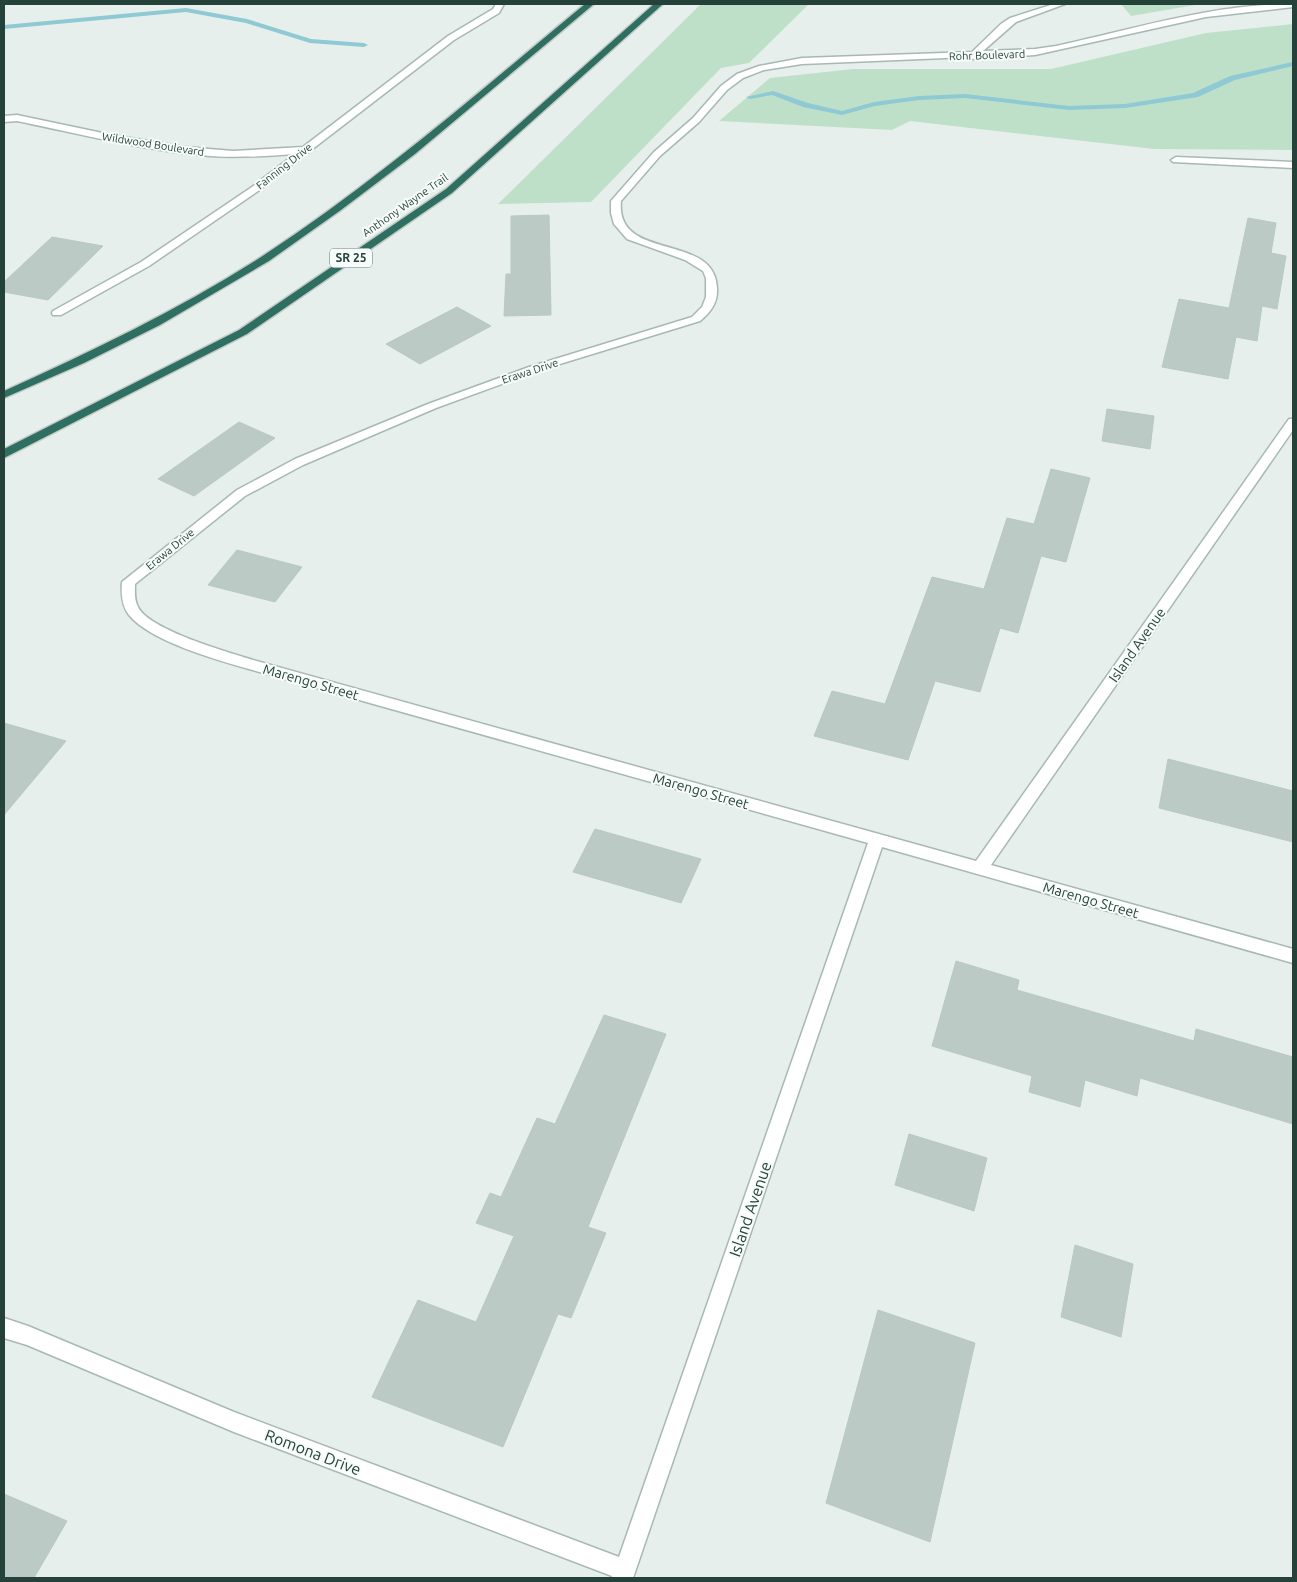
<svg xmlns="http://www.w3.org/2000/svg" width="1297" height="1582" viewBox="0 0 1297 1582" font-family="Ubuntu,sans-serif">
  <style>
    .green { fill: #bfe0c8 }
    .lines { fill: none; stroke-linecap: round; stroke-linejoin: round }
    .stream { fill: #8ec9d4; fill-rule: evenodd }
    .building { fill: #bbcac4; stroke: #b8c9c2 }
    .minor-casing { stroke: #a8b8b2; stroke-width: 3 }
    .highway-casing { stroke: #c2cac8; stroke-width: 3 }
    .minor { fill: #fff; fill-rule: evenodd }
    .highway { fill: #2f6f62; fill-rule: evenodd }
    .labels { text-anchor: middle; stroke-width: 4; stroke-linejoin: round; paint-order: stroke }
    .far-street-label { font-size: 11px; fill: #24423a; stroke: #f7fbf9 }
    .shield { fill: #f7fbf9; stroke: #637a73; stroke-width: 1 }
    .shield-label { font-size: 12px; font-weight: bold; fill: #24423a }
    .street-label { font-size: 14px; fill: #24423a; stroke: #f7fbf9 }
    .near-street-label { font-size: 16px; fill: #24423a; stroke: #f7fbf9 }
  </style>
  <rect width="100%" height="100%" fill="#e6efeb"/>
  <g class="green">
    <path d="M701,4H809L749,63L721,68L591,202L498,204Z"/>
    <path d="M1121,4H1201L1131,16Z"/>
    <path d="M1293,24V150L1154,149L910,121L892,130L719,121L770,78L853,69H1051L1206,33Z"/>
  </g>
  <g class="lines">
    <g class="stream">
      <path d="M186,8L247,19L311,39L364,43L368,45L364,47L310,43L246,23L186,12L4,29V25Z"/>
      <path d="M1293,62V66L1235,80L1198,97L1125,108L1069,110L965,98L919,100L875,106L842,115L803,107L772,95L750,99L746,97L773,91L808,103L842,111L874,102L919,96L965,94L1069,106L1125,104L1193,93L1230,76Z"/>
    </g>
  </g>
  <g class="building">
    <path d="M549,215L551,315L504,316L506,274H511V216Z"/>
    <path d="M1248,218L1276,223L1271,253L1286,256L1277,309L1262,306L1257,341L1236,337L1228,379L1162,367L1179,299L1229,308Z"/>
    <path d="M52,237L103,246L48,300L4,292V282Z"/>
    <path d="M457,307L491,326L420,364L386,344Z"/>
    <path d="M1107,409L1154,416L1150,449L1102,441Z"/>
    <path d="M239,422L275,438L194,496L158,479Z"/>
    <path d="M1051,469L1090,478L1066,562L1041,556L1018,633L1000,628L980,692L935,681L908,760L814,736L832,691L885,704L932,577L984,589L1007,518L1034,524Z"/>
    <path d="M237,550L302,567L275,602L208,585Z"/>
    <path d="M4,723L66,741L4,815Z"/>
    <path d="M1168,759L1293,791V842L1159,808Z"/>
    <path d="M595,829L701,859L681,903L573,872Z"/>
    <path d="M956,961L1019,980L1017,990L1194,1041L1196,1029L1293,1057V1124L1140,1078L1137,1096L1085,1080L1080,1107L1029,1092L1032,1076L932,1046Z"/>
    <path d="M604,1015L666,1034L588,1227L606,1233L571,1318L558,1314L503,1447L372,1397L418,1300L476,1322L514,1236L476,1223L490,1193L501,1197L537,1118L555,1124Z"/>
    <path d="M909,1134L987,1158L974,1211L895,1185Z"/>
    <path d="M1075,1245L1133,1264L1121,1337L1061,1317Z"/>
    <path d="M878,1310L975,1343L930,1542L826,1503Z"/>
    <path d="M4,1494L67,1521L34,1578H4Z"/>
  </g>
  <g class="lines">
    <defs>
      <g id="minor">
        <path d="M496,4H504L499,13L454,40L258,191L149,266L61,315H53L52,313L53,311L141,262L252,187L295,154C267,156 238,158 210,156C145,151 81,134 17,121L4,122V116L17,115L112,135L185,147L233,151L303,147L448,36L493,9Z"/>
        <path d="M1054,4H1065L1016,22L983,51L1035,49L1056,46C1135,29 1212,4 1293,4V7L1206,17L1035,55L973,59L969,57L802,64L764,70L743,78L727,90L699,122L660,156L621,201C615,263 716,231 717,289C718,303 710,313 700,321L537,371L436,408L303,465L245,496L135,584C135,591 134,600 138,607C149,630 228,652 253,660L976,861L1289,419H1293V430L991,865L1293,949V963L882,847L633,1578H611L612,1576L234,1432L27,1345L4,1338V1318L28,1326L234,1412L619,1557L868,843L249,669C217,660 150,641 129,615C122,606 121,594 122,582L237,490L295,459L428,404L529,367L692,317L702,307L706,297V278L703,271L685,260L627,239L614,224L611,213V201L654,152L693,118L721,86L737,74L759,66L802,58L972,52L1001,24L1010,18Z"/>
        <path d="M1176,157L1293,162V168L1173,162L1171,160Z"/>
      </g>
      <g id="highway">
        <path d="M585,4H594L415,154L341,210L269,261L160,325L84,363L4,398V391C92,351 180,309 261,257C376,182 480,91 585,4Z"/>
        <path d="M654,4H663L452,193L247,334L4,458V449L239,330L446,189Z"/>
      </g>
    </defs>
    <use href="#minor" class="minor-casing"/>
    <use href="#highway" class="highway-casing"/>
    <use href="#minor" class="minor"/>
    <use href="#highway" class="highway"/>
  </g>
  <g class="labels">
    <g class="far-street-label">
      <text transform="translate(987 55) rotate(-2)" y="4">Rohr Boulevard</text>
      <text transform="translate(153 144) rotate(9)" y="4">Wildwood Boulevard</text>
      <text transform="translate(284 166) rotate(-38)" y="4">Fanning Drive</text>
      <text transform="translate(405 205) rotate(-35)" y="4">Anthony Wayne Trail</text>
      <text transform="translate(530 371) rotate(-18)" y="4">Erawa Drive</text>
      <text transform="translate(170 549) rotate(-39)" y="4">Erawa Drive</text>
    </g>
    <rect class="shield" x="330" y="248.5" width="42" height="19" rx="4"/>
    <g class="shield-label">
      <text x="351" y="262">SR 25</text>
    </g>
    <g class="street-label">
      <text transform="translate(1137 645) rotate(-55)" y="5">Island Avenue</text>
      <text transform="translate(311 682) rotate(16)" y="5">Marengo Street</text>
      <text transform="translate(701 791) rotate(16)" y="5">Marengo Street</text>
      <text transform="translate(1091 900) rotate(16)" y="5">Marengo Street</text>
    </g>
    <g class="near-street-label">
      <text transform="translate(750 1209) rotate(-71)" y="6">Island Avenue</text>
      <text transform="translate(313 1452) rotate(21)" y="6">Romona Drive</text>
    </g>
  </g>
  <rect width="1297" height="1582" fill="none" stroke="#24423a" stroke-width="10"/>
</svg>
